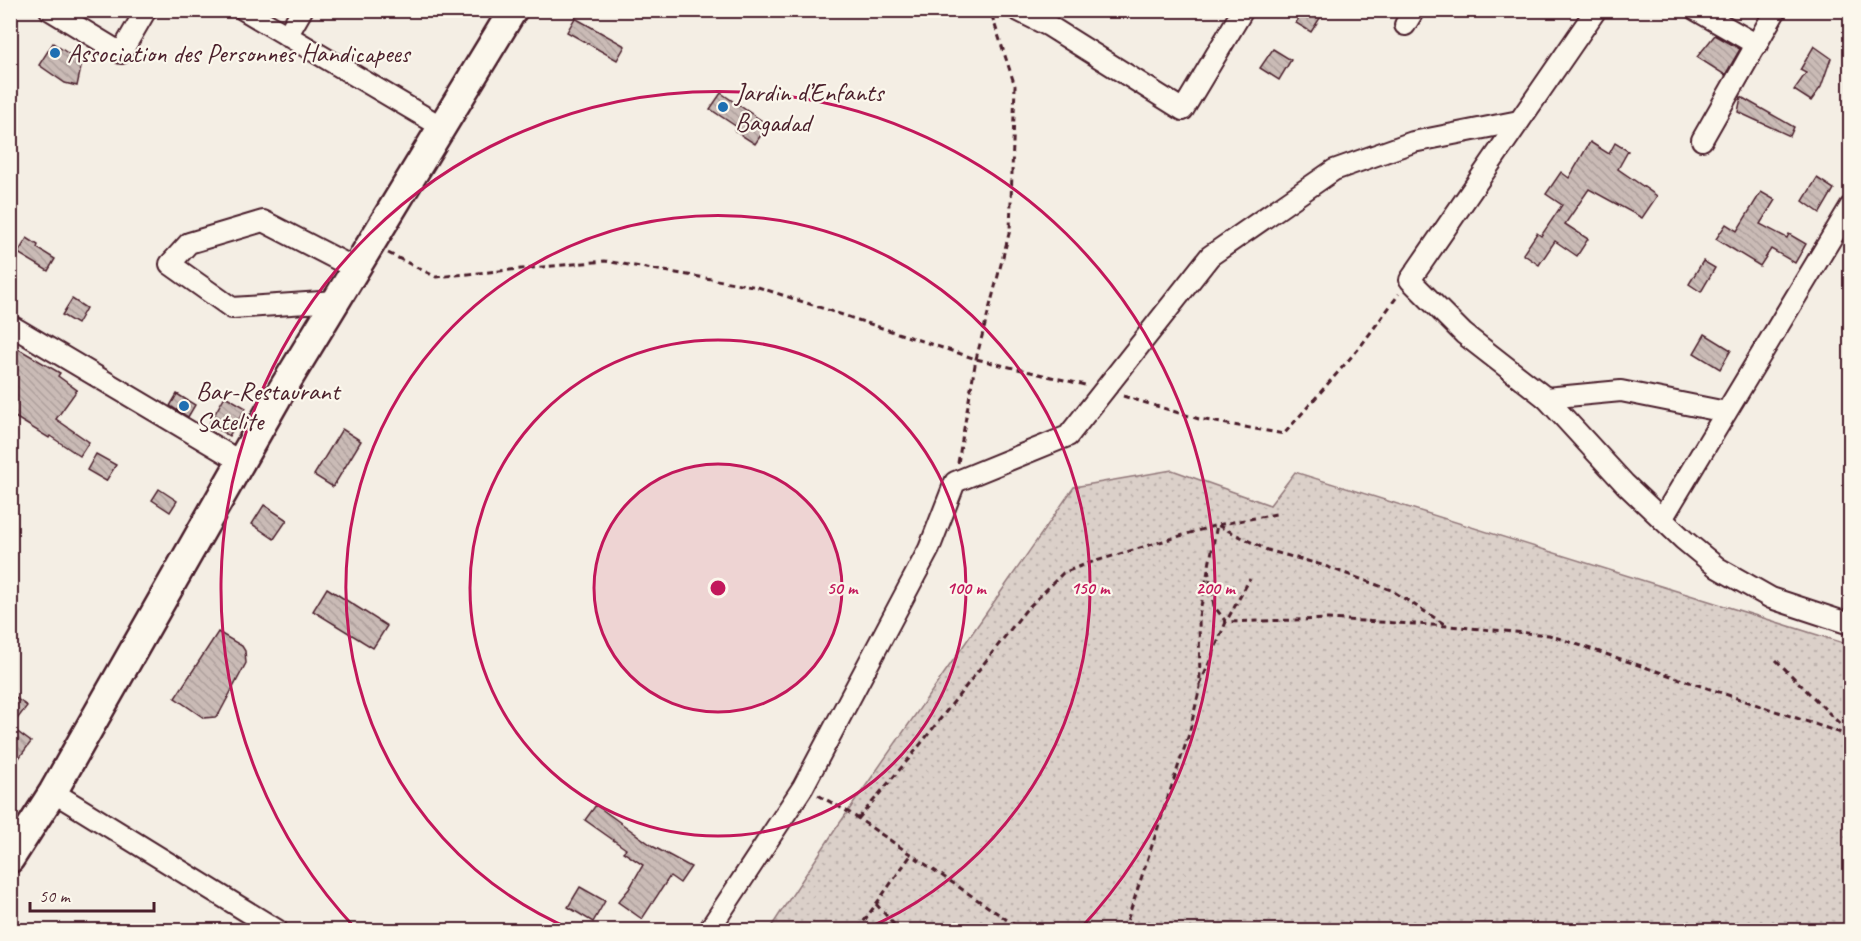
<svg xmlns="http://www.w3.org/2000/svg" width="1861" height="941" viewBox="0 0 1861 941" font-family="Caveat,sans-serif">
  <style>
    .grass { fill: url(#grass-dots); stroke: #92787a; stroke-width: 1.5 }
    .building { fill: url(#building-back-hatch); stroke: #4a1f2b; stroke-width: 1.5 }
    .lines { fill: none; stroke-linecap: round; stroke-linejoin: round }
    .street-casing { stroke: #4a1f2b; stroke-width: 24 }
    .secondary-casing { stroke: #4a1f2b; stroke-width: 32 }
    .path { stroke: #4a1f2b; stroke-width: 3; stroke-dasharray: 6 4.5; stroke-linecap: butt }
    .street { stroke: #fbf7ec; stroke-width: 20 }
    .secondary { stroke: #fbf7ec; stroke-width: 27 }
    .ring { fill: none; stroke: #c2185b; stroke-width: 3 }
    .poi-dot { fill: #1f6fb2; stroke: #fbf7ec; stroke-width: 2 }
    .labels { text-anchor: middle; stroke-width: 4.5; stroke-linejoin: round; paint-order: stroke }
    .poi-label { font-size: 26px; fill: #4a1f2b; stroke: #fbf7ec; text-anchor: start }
    .centre { fill: #c2185b; stroke: #fbf7ec; stroke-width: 3 }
    .ring-label { font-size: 18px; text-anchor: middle; font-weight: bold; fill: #c2185b; stroke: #fbf7ec; stroke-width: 4.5; stroke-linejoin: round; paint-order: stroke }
  </style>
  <defs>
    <pattern id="grass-dots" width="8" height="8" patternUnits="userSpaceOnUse" patternTransform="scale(1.5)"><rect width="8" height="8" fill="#dbd0c9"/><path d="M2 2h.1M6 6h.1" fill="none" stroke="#bdb2ad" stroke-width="1.8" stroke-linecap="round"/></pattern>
    <pattern id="building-back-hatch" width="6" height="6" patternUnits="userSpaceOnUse" patternTransform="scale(1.5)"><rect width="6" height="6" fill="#cabbb6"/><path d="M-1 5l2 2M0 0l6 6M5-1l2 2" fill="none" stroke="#afa09d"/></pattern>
  </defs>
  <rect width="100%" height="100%" fill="#f4eee4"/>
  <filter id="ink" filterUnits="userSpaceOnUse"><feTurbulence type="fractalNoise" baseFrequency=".0167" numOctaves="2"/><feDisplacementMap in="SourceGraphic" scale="12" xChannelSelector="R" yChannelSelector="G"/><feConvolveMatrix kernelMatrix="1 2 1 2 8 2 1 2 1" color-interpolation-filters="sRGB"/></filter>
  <g filter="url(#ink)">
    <path class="grass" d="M1172,470L1270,505L1295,472L1850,645V930H769L835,830L1074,487Z"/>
    <g class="building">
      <path d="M1303,10H1314L1322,15L1311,32L1296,23Z"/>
      <path d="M575,18L625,46L617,60L567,32Z"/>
      <path d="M1715,35L1740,49L1725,75L1697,57Z"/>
      <path d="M53,43L82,63L77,86L65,83L39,65Z"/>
      <path d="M1814,46L1831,58L1821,87L1811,101L1794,90L1806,73L1800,70Z"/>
      <path d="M1273,49L1291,60L1279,80L1260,68Z"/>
      <path d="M721,93L768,125L755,144L735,131L737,127L710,109Z"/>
      <path d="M1741,97L1794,127L1790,136L1738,112Z"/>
      <path d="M1590,142L1609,154L1615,143L1628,151L1618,169L1657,196L1642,218L1589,189L1565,224L1588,239L1577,256L1555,241L1539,265L1523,254L1537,233L1541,236L1562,205L1546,194L1561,172L1569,178Z"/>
      <path d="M1817,178L1834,189L1820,213L1803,201Z"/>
      <path d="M1761,192L1775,200L1760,224L1787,238L1789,234L1806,244L1795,263L1771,249L1760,266L1716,239L1726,224L1737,231Z"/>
      <path d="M27,238L38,245L37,248L55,259L48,271L18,253Z"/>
      <path d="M1703,261L1715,268L1701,292L1689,284Z"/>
      <path d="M72,299L86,308L77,324L62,315Z"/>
      <path d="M1705,334L1731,350L1720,369L1694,353Z"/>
      <path d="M10,344L60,373L58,376L77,390L56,419L89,442L80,456L50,436L49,438L10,414Z"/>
      <path d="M177,394L195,405L188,417L170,406Z"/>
      <path d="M225,396L246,408L229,436L209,424Z"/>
      <path d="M342,429L361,441L333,487L314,475Z"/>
      <path d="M96,454L116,465L106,481L87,470Z"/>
      <path d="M159,489L177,501L170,512L152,500Z"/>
      <path d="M264,505L287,520L274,539L252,524Z"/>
      <path d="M327,588L387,626L373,648L313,611Z"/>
      <path d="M218,632L242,646L245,651L246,663L219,714L215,717L204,718L175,698Z"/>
      <path d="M10,694L27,706L11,727L31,742L19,758L10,752Z"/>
      <path d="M596,805L654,847L691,867L680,883L670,876L642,919L618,902L629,889L643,865L623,852L626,849L585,820Z"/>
      <path d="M580,887L605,901L593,922L568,907Z"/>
    </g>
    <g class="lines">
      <defs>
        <g id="street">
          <path d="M50,10L121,53L146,10"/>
          <path d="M244,10L442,127"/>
          <path d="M1017,10L1049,26L1183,110L1243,10"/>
          <path d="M1596,10L1410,280L1464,334L1546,398L1625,484L1684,540L1718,568L1771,598L1850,624"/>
          <path d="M1696,10L1757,45"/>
          <path d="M1405,25L1414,10"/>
          <path d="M287,36L302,10"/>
          <path d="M1702,140L1776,10"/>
          <path d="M336,301L232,308L170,264L189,243L263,221L356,269"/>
          <path d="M10,325L241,462"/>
          <path d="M1546,398L1621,391L1726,412"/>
          <path d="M1662,519L1850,207"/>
          <path d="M53,792L277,930"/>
          <path d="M709,930L803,787L929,549L955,482L1068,436L1210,256L1334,170L1413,142L1519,121"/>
        </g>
        <path id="secondary" d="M10,859L53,792L277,398L513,10"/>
      </defs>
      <use href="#street" class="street-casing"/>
      <use href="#secondary" class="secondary-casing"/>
      <g class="path">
        <path d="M388,253L436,277L605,261L758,287L976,359L1085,385"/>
        <path d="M1123,396L1199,419L1284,434L1360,347L1399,294"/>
        <path d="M958,463L976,359L1010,230L1015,86L990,10"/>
        <path d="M1208,569L1214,606L1226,622L1329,619L1448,626L1549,635L1850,736"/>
        <path d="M1776,660L1850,734"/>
        <path d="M1200,685L1226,622L1250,579"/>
        <path d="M818,795L850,813L1022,930"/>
        <path d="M858,819L912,755L1025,611L1063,573L1086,564L1217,525L1276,514"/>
        <path d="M1848,866L1850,861"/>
        <path d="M876,904L899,930"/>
        <path d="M860,930L859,928L911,855"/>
        <path d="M1124,930L1189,734L1200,687L1199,616L1217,525L1267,550L1322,565L1391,590L1446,625"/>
      </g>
      <use href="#street" class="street"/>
      <use href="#secondary" class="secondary"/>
    </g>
  </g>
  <circle cx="718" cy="588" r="124" fill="#c2185b" fill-opacity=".12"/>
  <g class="ring">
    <circle cx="718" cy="588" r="124"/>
    <circle cx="718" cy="588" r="248"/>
    <path d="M573 930A372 372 0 1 1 863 930"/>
    <path d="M357 930A497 497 0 1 1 1079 930"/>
  </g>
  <g class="poi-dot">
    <circle cx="55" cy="53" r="6"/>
    <circle cx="723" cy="107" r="6"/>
    <circle cx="184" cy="406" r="6"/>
  </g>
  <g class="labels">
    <g class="poi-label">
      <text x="67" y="62">Association des Personnes Handicapees</text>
      <text x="735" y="101">Jardin d’Enfants<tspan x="735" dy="30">Bagadad</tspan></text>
      <text x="196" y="400">Bar-Restaurant<tspan x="196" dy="30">Satelite</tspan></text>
    </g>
  </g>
  <circle cx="718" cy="588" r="9" class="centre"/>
  <g class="ring-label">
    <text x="842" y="594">50 m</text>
    <text x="966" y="594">100 m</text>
    <text x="1090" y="594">150 m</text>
    <text x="1215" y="594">200 m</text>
  </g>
  <rect width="1861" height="941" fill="none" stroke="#fbf7ec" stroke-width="36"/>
  <rect x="18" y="18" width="1825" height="905" fill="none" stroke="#4a1f2b" stroke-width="2" filter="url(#ink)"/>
  <path d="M30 902v9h124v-9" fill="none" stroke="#4a1f2b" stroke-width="3"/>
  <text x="39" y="902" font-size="18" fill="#4a1f2b" stroke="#fbf7ec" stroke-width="4.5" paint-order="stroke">50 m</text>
</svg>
